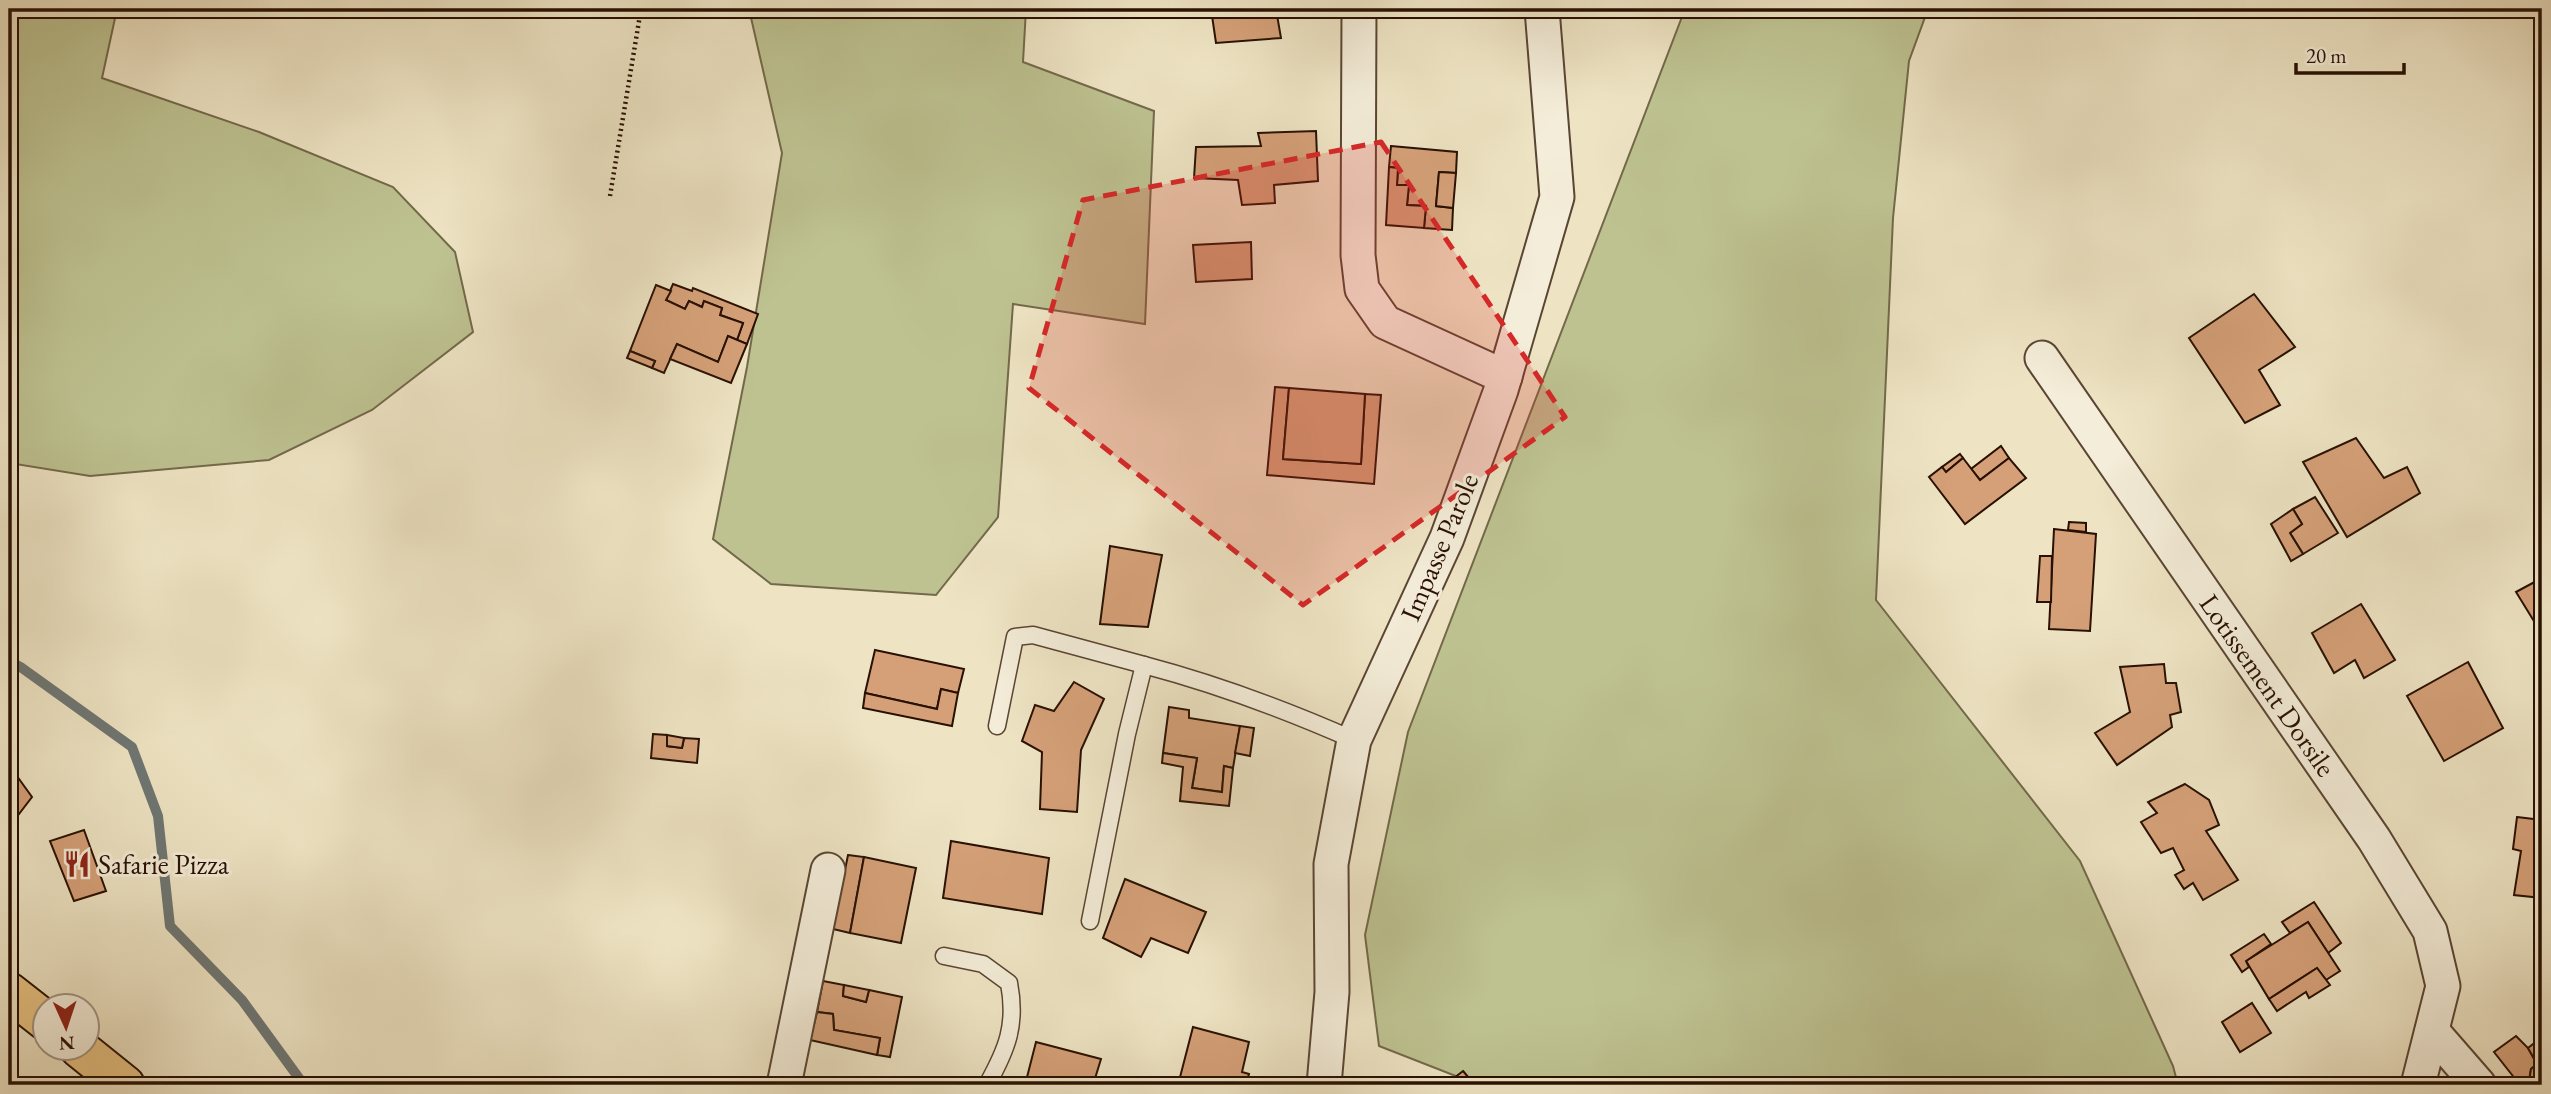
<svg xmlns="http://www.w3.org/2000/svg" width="2551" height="1094" viewBox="0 0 2551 1094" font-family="'EB Garamond',serif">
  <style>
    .green { fill: #bec291; stroke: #73694a; stroke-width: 2 }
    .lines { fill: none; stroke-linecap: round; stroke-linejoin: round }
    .stream { stroke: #6f7774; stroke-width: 10 }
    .building { fill: #d5a078; stroke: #281003; stroke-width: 2 }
    .service-casing { stroke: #5a4533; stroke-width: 19 }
    .minor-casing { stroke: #5a4533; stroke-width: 37 }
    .primary-casing { stroke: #281003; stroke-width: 42 }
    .path { stroke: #281003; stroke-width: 4.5; stroke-dasharray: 2 3.5; stroke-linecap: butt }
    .service { stroke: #f4edd9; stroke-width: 16 }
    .minor { stroke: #f4edd9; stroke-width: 33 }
    .primary { stroke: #e7c282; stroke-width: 38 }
    .marked { fill: #d62828; fill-opacity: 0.2; stroke: #d62828; stroke-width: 5; stroke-dasharray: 14 9; stroke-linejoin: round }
    .labels { text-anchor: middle; stroke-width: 6; stroke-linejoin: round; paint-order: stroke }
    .street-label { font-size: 28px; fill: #281003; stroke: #f4edd9 }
    .poi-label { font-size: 28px; fill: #281003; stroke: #f4edd9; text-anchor: start }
  </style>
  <rect width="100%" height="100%" fill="#eee4c4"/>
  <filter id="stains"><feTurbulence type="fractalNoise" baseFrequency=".00286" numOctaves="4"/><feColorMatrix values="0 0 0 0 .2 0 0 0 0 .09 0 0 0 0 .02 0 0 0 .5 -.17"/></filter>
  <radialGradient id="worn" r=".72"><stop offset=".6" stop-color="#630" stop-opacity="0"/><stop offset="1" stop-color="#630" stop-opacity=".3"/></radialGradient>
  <g class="green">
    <path d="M9,9H117L102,78L259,132L393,187L455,252L473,332L372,410L269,460L90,476L9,463Z"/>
    <path d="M749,9H1026L1023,62L1154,111L1145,324L1013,304L998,517L936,595L771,584L713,539L747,367L782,153Z"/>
    <path d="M1685,9H1928L1909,61L1893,218L1876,600L2080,861L2173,1066L2178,1085H1570L1471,1082L1379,1046L1365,935L1408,732Z"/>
  </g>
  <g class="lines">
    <path class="stream" d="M9,661L22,668L132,747L158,816L170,926L242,1000L304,1085"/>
  </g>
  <g class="building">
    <path d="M1211,9H1276L1281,38L1216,43Z"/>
    <path d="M1316,131L1318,181L1274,185L1275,203L1242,205L1238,180L1194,178L1196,147L1261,146L1258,133Z"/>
    <path d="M1391,146L1457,152L1456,173L1439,172L1436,206L1453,208L1452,230L1424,228L1426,206L1407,205L1409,185H1397L1398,168L1389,167Z"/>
    <path d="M1389,167L1398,168L1397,185H1409L1407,205L1426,206L1424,228L1386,225Z"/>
    <path d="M1439,172L1456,173L1453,208L1436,206Z"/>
    <path d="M1251,242L1252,279L1196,282L1193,245Z"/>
    <path d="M673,284L692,291L693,288L758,314L747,344L737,340L743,323L720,315L722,308L704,301L702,307L689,301L685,309L666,300Z"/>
    <path d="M656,285L671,291L666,300L685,309L689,301L702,307L704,301L722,308L720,315L743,323L737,340L728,336L718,362L677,344L664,373L652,368L655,361L630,351Z"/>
    <path d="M2254,294L2295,347L2259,370L2280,405L2245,423L2189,338Z"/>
    <path d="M728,336L747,344L731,383L670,359L677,344L718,362Z"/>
    <path d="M630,351L655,361L652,368L627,358Z"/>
    <path d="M1275,387L1289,388L1283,459L1361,464L1365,394L1381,395L1374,484L1267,475Z"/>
    <path d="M1289,388L1365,394L1361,464L1283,459Z"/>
    <path d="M2356,438L2384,478L2407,467L2420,493L2347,537L2303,462Z"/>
    <path d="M2001,446L2009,458L1980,480L1971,469Z"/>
    <path d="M1960,454L1963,458L1946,472L1942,467Z"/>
    <path d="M1963,458L1980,480L2009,458L2026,478L1965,524L1929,477L1942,467L1946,472Z"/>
    <path d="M2315,497L2338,533L2303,554L2290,533L2302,524L2293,509Z"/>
    <path d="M2293,509L2302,524L2290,533L2303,554L2291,561L2271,524Z"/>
    <path d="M2069,522L2086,523V532L2068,530Z"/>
    <path d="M2054,529L2096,534L2090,631L2049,629Z"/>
    <path d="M1110,546L1162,555L1148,627L1100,624Z"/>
    <path d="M2040,556H2052L2051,602H2037Z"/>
    <path d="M2542,578V630L2540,631L2516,592Z"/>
    <path d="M2361,604L2395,660L2364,678L2355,660L2334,673L2312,633Z"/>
    <path d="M875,650L964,669L958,693L941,689L937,709L865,693Z"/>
    <path d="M2468,662L2503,728L2444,761L2407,696Z"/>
    <path d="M2164,664L2166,683H2176L2181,712L2170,715L2172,727L2117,765L2095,733L2130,712L2120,667Z"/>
    <path d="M1074,682L1104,699L1081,750L1077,812L1040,809L1042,752L1022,741L1035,705L1054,711Z"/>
    <path d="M941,689L958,693L952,726L863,708L865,693L937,709Z"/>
    <path d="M1169,707L1189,710V718L1240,726L1233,768L1224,766L1222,792L1192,788L1197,758L1163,753Z"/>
    <path d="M1240,726L1254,728L1250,756L1235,753Z"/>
    <path d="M653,734L667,735V746L682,748L684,738L699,739L697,763L651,758Z"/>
    <path d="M667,735L684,738L682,748L667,746Z"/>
    <path d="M1163,753L1197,758L1192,788L1222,792L1224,766L1233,768L1229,806L1180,801L1183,767L1162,763Z"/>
    <path d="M9,765L32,797L9,827Z"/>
    <path d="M2185,784L2209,800L2219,825L2206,831L2238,880L2203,900L2193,883L2184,889L2175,875L2184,870L2173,848L2161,853L2141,822L2157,813L2148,802Z"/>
    <path d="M2517,817L2542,820V898L2514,895L2521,851L2513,849Z"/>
    <path d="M84,830L106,891L74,901L50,841Z"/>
    <path d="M951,841L1049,858L1042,914L943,898Z"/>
    <path d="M848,855L864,857L850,933L833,929Z"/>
    <path d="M864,857L916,868L901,943L850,933Z"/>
    <path d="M1125,879L1206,912L1188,953L1151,938L1141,957L1103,938Z"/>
    <path d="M2314,902L2341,943L2328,953L2308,922L2290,933L2282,922Z"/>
    <path d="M2308,922L2340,971L2326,980L2317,968L2269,999L2246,961Z"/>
    <path d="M2264,934L2271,944L2246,961L2249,967L2242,972L2231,955Z"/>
    <path d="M2317,968L2330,985L2309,998L2306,992L2277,1011L2269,999Z"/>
    <path d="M823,981L844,985L843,996L866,1002L869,990L902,997L890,1057L877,1055L880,1038L834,1030L833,1014L817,1012Z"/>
    <path d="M844,985L869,990L866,1002L843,996Z"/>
    <path d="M2252,1003L2271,1033L2240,1052L2222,1022Z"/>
    <path d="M817,1012L833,1014L834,1030L880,1038L877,1055L810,1040Z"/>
    <path d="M1193,1027L1249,1042L1242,1072L1249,1074L1246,1085H1178Z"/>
    <path d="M2516,1036L2528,1048L2537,1064L2531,1069L2529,1081L2532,1085H2520L2494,1052Z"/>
    <path d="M2542,1037V1060L2537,1064L2528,1048Z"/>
    <path d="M1036,1042L1101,1059L1093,1085H1025Z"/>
    <path d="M2542,1060V1085H2532L2529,1081L2531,1069Z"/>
    <path d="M1463,1071L1475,1085H1445Z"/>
  </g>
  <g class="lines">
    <defs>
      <g id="service">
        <path d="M997,726L1015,637L1033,635L1144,665"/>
        <path d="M1090,921L1127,734L1144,665C1216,684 1286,710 1354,740"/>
        <path d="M944,956L983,964L1009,983C1017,1025 1007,1049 987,1085"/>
      </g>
      <g id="minor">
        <path d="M1359,9L1358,255L1362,289L1385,322L1505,377"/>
        <path d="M2042,358L2374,839L2430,931L2443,986L2418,1085"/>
        <path d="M2432,1031L2479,1085"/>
        <path d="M784,1085L828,870"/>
        <path d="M1324,1085L1332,992L1331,864L1354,740L1447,538L1501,390L1557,197L1542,9"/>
      </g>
      <g id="primary">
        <path d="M9,992L46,1021"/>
        <path d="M79,1048L125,1085"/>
      </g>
    </defs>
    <use href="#service" class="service-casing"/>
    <use href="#minor" class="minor-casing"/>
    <use href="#primary" class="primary-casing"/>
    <path class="path" d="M610,196L641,9"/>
    <use href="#service" class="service"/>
    <use href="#minor" class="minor"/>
    <use href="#primary" class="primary"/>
  </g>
  <path class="marked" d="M1381,142L1565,417L1303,605L1029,388L1083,200Z"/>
  <defs>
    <symbol id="restaurant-bare" viewBox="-9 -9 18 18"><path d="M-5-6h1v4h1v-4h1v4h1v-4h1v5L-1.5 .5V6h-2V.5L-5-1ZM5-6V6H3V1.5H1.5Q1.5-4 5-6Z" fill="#8f2418" stroke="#f4edd9" stroke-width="2.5" paint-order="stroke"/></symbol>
  </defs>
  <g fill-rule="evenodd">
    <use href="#restaurant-bare" x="58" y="845" width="38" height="38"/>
  </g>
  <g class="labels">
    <g class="street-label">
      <text transform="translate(1439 547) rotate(-67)" y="10">Impasse Parole</text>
      <text transform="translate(2268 685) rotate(55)" y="10">Lotissement Dorsile</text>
    </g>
    <g class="poi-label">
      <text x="98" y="874">Safarie Pizza</text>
    </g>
  </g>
  <rect width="2551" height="1094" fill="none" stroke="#eee4c4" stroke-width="35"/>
  <rect x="10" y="10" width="2530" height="1073" fill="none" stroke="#281003" stroke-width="3.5"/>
  <rect x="18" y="18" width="2516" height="1059" fill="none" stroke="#281003" stroke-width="2"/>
  <g transform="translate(66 1027) rotate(177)"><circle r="33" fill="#f4edd9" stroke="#a29583" stroke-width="2"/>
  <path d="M0-5L12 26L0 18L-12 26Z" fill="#8f2418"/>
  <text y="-10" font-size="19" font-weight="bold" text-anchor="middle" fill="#281003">N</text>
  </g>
  <path d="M2296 63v10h108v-10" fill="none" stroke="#281003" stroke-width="3.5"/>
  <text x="2306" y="63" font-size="21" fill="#281003" stroke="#f4edd9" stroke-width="5" paint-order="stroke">20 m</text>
  <rect width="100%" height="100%" filter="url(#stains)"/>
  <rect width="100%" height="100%" fill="url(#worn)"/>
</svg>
